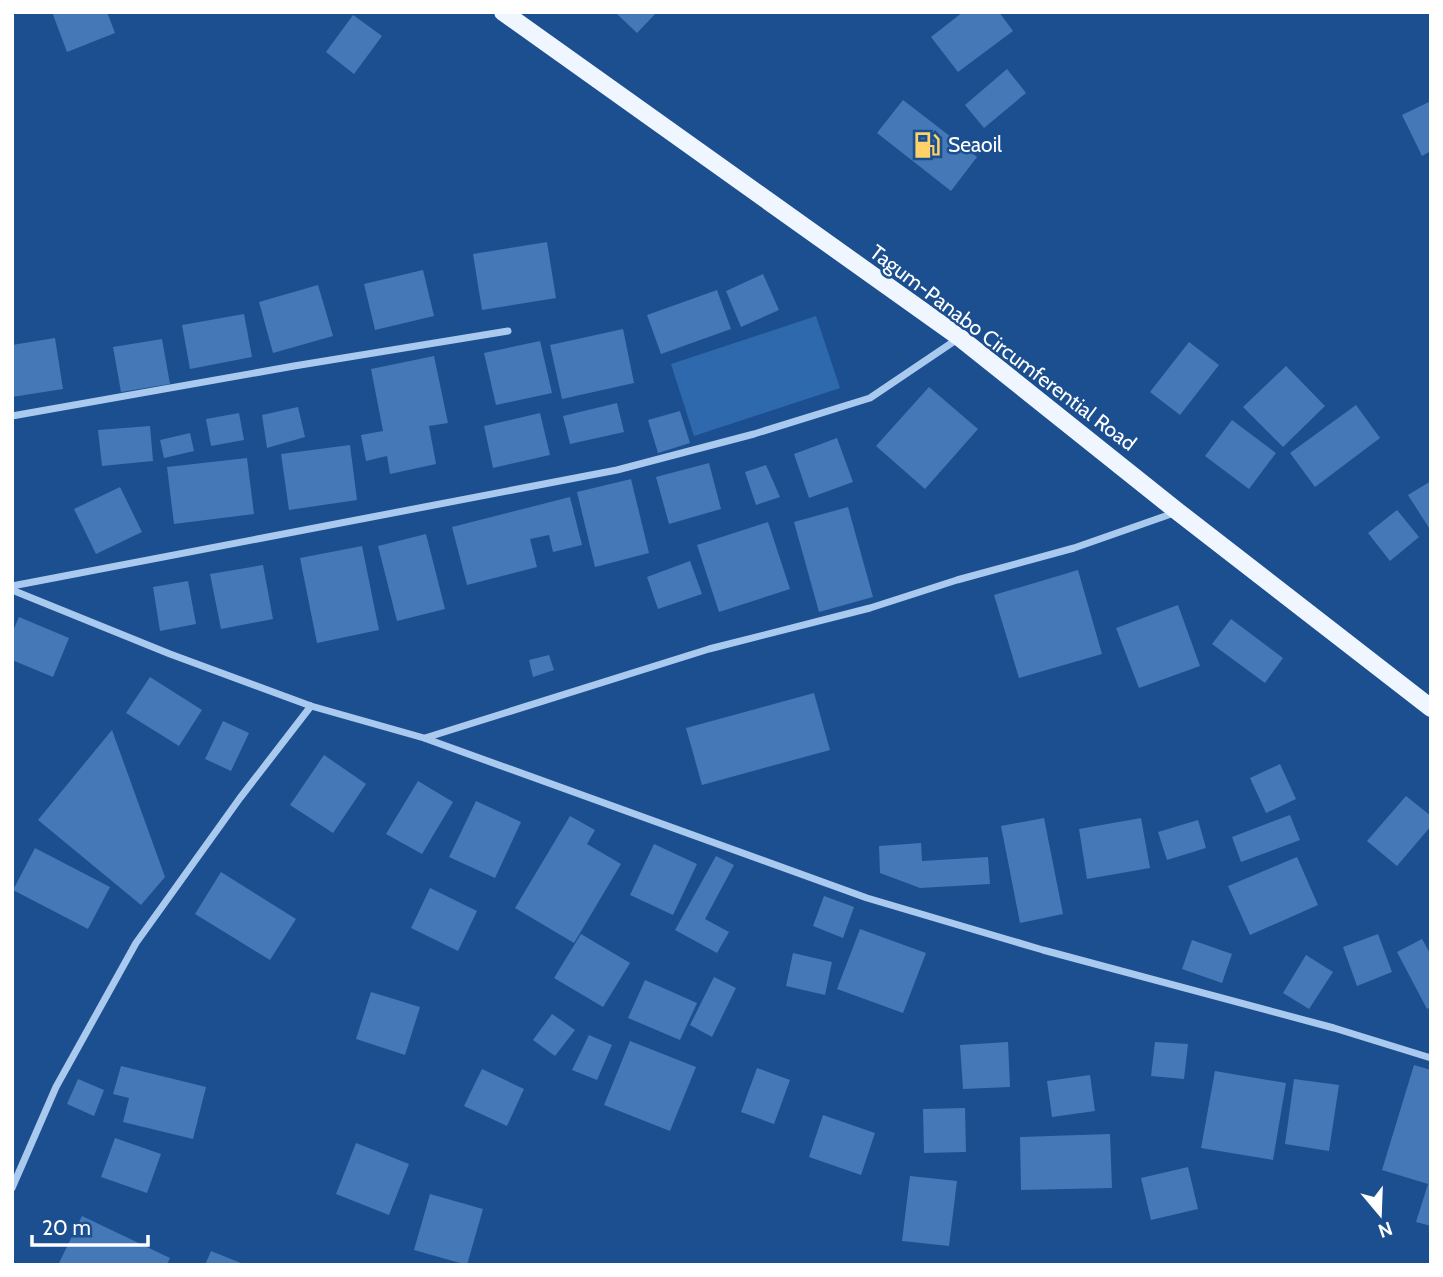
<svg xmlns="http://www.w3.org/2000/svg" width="1443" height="1277" viewBox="0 0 1443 1277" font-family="Cabin,sans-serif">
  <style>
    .green { fill: #2e69ad }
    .building { fill: #4478b7 }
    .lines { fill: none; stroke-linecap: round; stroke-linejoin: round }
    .street { stroke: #a9c9ee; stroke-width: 7 }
    .primary { stroke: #f0f6ff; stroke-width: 18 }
    .labels { text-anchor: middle; stroke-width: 5; stroke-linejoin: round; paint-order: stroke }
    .poi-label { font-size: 21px; fill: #fff; stroke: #1b4f8f; text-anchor: start }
    .street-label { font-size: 21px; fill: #fff; stroke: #1b4f8f }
  </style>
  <rect width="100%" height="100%" fill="#1b4f8f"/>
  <path class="green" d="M816,316L840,388L694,436L671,364Z"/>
  <g class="building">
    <path d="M52,12H107L115,33L67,52Z"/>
    <path d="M615,12H657L637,33Z"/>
    <path d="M963,12H999L1013,31L958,72L931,37Z"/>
    <path d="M353,15L382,36L354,74L326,52Z"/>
    <path d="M1007,69L1026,93L984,128L965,105Z"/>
    <path d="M903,100L977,157L951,191L877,133Z"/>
    <path d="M1431,101V151L1422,156L1402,115Z"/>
    <path d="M547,242L556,298L482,310L473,254Z"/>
    <path d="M423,270L434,316L375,330L364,284Z"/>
    <path d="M763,274L779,310L741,327L726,291Z"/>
    <path d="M318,285L333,336L273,353L259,302Z"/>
    <path d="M717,290L731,329L661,354L647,315Z"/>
    <path d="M244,314L252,357L190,369L182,325Z"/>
    <path d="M623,329L634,383L562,399L550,345Z"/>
    <path d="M55,338L63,389L12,397V345Z"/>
    <path d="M162,339L170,384L121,392L113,347Z"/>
    <path d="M540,341L552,393L496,405L484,353Z"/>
    <path d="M1189,342L1219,365L1180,415L1150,392Z"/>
    <path d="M434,356L448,423L429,426L436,464L390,474L387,456L366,461L361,435L383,431L371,369Z"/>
    <path d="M1286,366L1325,406L1283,447L1243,407Z"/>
    <path d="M929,387L978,429L925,489L876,446Z"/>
    <path d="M617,403L624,432L570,444L563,416Z"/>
    <path d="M1356,405L1380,438L1315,487L1290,453Z"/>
    <path d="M298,407L305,437L267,448L262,415Z"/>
    <path d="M680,411L690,443L658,453L648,420Z"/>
    <path d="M239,413L244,440L211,446L206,419Z"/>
    <path d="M540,413L550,455L493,468L484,426Z"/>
    <path d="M1232,420L1276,453L1249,489L1205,456Z"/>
    <path d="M150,426L153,461L102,466L98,430Z"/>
    <path d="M190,433L194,451L164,458L160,440Z"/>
    <path d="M837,438L853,482L809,498L794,454Z"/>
    <path d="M350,445L357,500L289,510L281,454Z"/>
    <path d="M247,458L254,514L174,524L167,467Z"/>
    <path d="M709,463L721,509L669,524L656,477Z"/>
    <path d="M766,465L780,497L756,505L745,472Z"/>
    <path d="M631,479L649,553L595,567L577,492Z"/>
    <path d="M1431,481V531L1408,495Z"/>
    <path d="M120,487L142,532L96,554L74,509Z"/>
    <path d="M570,497L582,545L553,552L549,535L530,539L537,567L467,585L452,527Z"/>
    <path d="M848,507L873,597L819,612L794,522Z"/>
    <path d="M1397,510L1419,537L1390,561L1368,533Z"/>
    <path d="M768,522L790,589L719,612L697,545Z"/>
    <path d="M426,534L445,609L397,621L378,546Z"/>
    <path d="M362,546L379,630L317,643L300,558Z"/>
    <path d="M690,561L702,594L658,609L647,577Z"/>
    <path d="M263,565L273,619L221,629L210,574Z"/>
    <path d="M1078,570L1102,654L1019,678L994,595Z"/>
    <path d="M188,581L196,624L160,631L153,587Z"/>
    <path d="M1178,605L1200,666L1139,688L1116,628Z"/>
    <path d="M19,617L69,638L53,677L12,660V633Z"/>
    <path d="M1231,619L1283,658L1265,683L1212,644Z"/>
    <path d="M549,655L554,670L533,677L529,660Z"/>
    <path d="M150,677L202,710L179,746L126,713Z"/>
    <path d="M814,693L830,750L702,785L686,728Z"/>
    <path d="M223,721L249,733L231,771L205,759Z"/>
    <path d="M112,730L165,877L141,905L38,820Z"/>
    <path d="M324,755L366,784L333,833L290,805Z"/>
    <path d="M1280,764L1296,799L1266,813L1250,778Z"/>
    <path d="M418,781L453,802L422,854L386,834Z"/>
    <path d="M1406,796L1431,816V826L1397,866L1367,841Z"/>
    <path d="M476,801L521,822L495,878L449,857Z"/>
    <path d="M1290,815L1300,840L1241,862L1232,837Z"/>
    <path d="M570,816L595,830L587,844L621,864L574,943L515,908Z"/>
    <path d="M1044,818L1063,914L1020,923L1001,826Z"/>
    <path d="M1141,818L1150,868L1087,879L1079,829Z"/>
    <path d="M1198,820L1206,848L1167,860L1158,832Z"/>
    <path d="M921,843L922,861L988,857L990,884L920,888L880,873L879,846Z"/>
    <path d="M654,844L697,864L673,915L630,895Z"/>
    <path d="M35,848L110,887L88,929L13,890Z"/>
    <path d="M716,856L734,865L705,919L729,932L717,953L675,930Z"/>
    <path d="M1297,857L1318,905L1250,935L1228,886Z"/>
    <path d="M221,872L296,919L270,960L195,914Z"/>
    <path d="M430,888L477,911L458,951L411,928Z"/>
    <path d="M824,896L854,907L843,938L813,926Z"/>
    <path d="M860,929L926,953L903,1013L837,989Z"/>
    <path d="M581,934L630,963L603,1007L554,978Z"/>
    <path d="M1378,934L1392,972L1357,986L1343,947Z"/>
    <path d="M1422,939L1431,955V1007L1427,1009L1397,952Z"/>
    <path d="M1192,940L1232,954L1222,983L1182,969Z"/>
    <path d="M793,953L832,962L825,995L786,986Z"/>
    <path d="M1306,955L1333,972L1309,1009L1283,993Z"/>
    <path d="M714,977L736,988L712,1037L690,1025Z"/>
    <path d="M645,980L697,1003L680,1040L628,1018Z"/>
    <path d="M371,992L420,1007L405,1055L356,1039Z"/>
    <path d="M552,1014L575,1030L555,1056L533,1040Z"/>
    <path d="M589,1035L612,1045L597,1080L572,1070Z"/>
    <path d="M630,1041L696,1067L670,1131L604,1105Z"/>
    <path d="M1008,1042L1010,1087L963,1089L960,1045Z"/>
    <path d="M1155,1042L1188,1044L1184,1079L1151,1076Z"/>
    <path d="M1414,1065L1431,1070V1226L1416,1222L1428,1184L1382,1170Z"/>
    <path d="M121,1066L206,1087L193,1139L123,1122L129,1098L113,1094Z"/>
    <path d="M757,1068L790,1080L774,1124L741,1112Z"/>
    <path d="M482,1069L524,1089L507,1126L464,1106Z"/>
    <path d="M1215,1071L1286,1083L1273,1160L1201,1148Z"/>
    <path d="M1090,1075L1095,1111L1052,1117L1047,1081Z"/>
    <path d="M78,1079L104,1090L94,1116L67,1104Z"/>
    <path d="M1294,1079L1339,1085L1329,1151L1285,1144Z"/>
    <path d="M965,1108L966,1152L924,1153L923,1109Z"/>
    <path d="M823,1115L875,1133L861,1175L809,1157Z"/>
    <path d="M1110,1134L1112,1188L1021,1190L1020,1137Z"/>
    <path d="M115,1138L161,1154L147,1193L101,1177Z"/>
    <path d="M356,1143L409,1164L389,1215L336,1194Z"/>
    <path d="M1188,1167L1198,1209L1151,1220L1141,1178Z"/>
    <path d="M910,1176L957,1181L949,1246L902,1241Z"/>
    <path d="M430,1194L483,1209L467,1265L414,1250Z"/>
    <path d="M82,1216L170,1258L167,1265H58Z"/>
    <path d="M211,1251L246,1265H205Z"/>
  </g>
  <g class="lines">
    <g class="street">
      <path d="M12,416L294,366L508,331"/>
      <path d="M12,586L617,470L754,434L870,398L959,338"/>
      <path d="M12,590L170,654L311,706L424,738L867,898L1043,950L1334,1028L1431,1058"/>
      <path d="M425,738L709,649L870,608L957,580L1074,548L1174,513"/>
      <path d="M12,1188L56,1087L136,943L240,798L311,706"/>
    </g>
    <path class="primary" d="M503,12L959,337L1177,511L1431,708"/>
  </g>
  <defs>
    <symbol id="fuel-bare" viewBox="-9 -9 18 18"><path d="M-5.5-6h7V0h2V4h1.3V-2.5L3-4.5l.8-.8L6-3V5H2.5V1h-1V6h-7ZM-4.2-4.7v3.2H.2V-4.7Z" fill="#ffd166" stroke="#1b4f8f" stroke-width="2.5" paint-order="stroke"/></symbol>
  </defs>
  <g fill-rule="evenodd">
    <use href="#fuel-bare" x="908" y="126" width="38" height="38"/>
  </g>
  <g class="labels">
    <g class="poi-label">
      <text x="948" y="152">Seaoil</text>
    </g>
    <g class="street-label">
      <text transform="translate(1003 348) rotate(37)" y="7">Tagum-Panabo Circumferential Road</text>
    </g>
  </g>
  <rect width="1443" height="1277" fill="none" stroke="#ffffff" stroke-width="28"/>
  <g transform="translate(1380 1214) rotate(161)" stroke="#1b4f8f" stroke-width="5" paint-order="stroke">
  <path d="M0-5L12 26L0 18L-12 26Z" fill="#ffffff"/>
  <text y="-10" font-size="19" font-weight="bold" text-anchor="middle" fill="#ffffff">N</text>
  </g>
  <path d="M32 1235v10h116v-10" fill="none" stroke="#ffffff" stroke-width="3.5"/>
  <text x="42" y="1235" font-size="21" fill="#ffffff" stroke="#1b4f8f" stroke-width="5" paint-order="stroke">20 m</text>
</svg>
